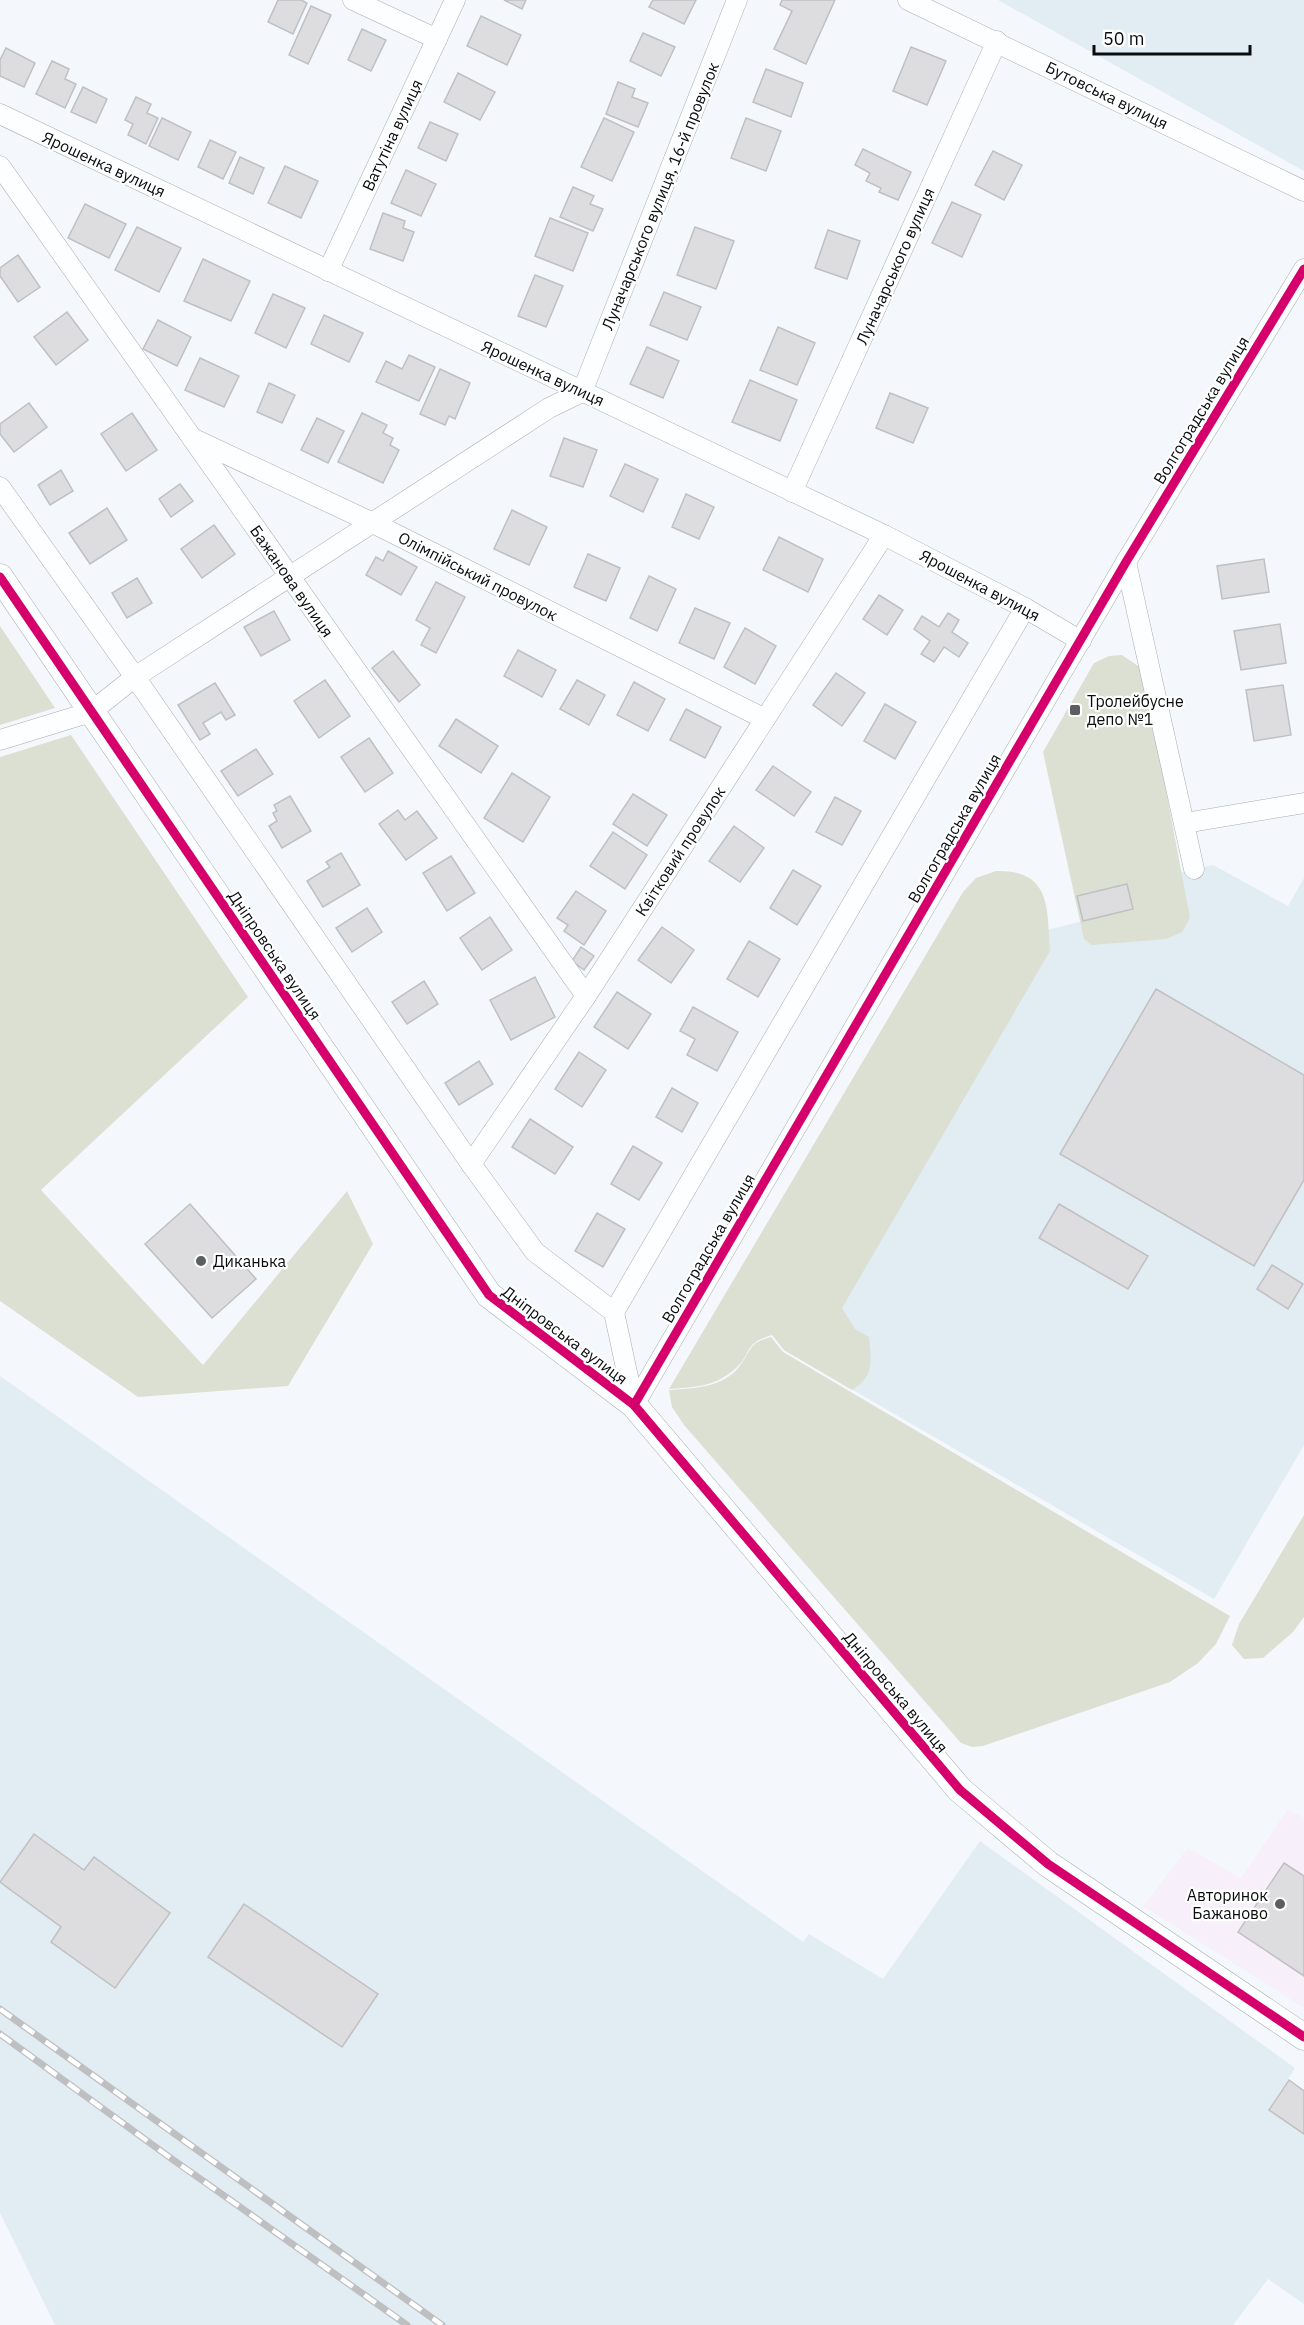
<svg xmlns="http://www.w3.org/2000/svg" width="1304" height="2325" viewBox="0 0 1304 2325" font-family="'IBM Plex Sans',sans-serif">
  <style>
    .commercial { fill: #f7effa }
    .built { fill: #e2ecf3 }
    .green { fill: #dbe0d3 }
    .building { fill: #dddddf; stroke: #c0c0c2; stroke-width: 1.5 }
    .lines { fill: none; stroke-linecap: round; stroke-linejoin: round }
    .minor-casing { stroke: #a9adb0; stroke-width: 21 }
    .tertiary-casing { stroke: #a9adb0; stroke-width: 27 }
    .minor { stroke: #fdfeff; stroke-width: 20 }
    .tertiary { stroke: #fdfeff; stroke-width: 26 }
    .rail-casing { stroke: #bebfc0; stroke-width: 7 }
    .rail { stroke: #fff; stroke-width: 4.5; stroke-dasharray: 14; stroke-linecap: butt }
    .cycleway-casing { stroke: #fff; stroke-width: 13 }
    .cycleway { stroke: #d6006c; stroke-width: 9 }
    .poi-dot { fill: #5b5f61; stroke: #fff; stroke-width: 2 }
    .labels { text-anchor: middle; stroke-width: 4.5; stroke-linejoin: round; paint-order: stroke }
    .street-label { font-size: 16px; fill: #090c0e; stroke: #fff }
    .poi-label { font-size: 16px; fill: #090c0e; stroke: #fff; text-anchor: start }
  </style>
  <rect width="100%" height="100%" fill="#f4f8fc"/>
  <path class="commercial" d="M1288,1809L1304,1818V2008L1143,1906L1188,1848L1241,1878Z"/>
  <g class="built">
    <path d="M998,0H1304V171Z"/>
    <path d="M1213,865L1288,906L1304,878V1445L1214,1599L784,1350L1023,936L1083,921L1077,896Z"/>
    <path d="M0,1376L803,1942L809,1934L883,1979L980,1841L1295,2068L1269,2109L1304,2134V2304L1268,2279L1233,2325H55L0,2213Z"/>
  </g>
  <g class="green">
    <path d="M0,626L55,708L0,725Z"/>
    <path d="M1122,655L1141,668L1145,679L1190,918L1182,932L1166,939L1092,945L1084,939L1043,752L1094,663L1109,656Z"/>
    <path d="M71,735L248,997L41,1190L203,1365L347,1191L373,1244L288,1386L138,1397L0,1301V757Z"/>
    <path d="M996,871C1052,870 1047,909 1050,951L842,1308L855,1329L869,1337C871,1361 875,1376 852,1390L784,1350L772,1335C742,1344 753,1353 735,1369C714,1387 696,1387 669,1389L963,892L976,878Z"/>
    <path d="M771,1337L783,1352L1230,1616L1216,1644L1198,1663L1170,1682L983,1746L972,1747L961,1743L684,1425L672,1407L669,1390C694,1388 722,1388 739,1367C752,1350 748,1343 771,1337Z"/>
    <path d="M1304,1515V1617L1293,1632L1263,1658L1244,1659L1232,1645L1239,1624Z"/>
  </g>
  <g class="building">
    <path d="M278,0H301L307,3L293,34L268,22Z"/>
    <path d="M504,0H526L522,9Z"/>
    <path d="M653,0H696L684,24L649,7Z"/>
    <path d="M782,0H835L806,64L774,49L792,11L780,5Z"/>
    <path d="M311,6L331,15L308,64L289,55Z"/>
    <path d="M481,16L521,35L507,65L467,46Z"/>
    <path d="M362,29L386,40L371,71L348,60Z"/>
    <path d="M643,33L675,47L661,76L630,61Z"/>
    <path d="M911,47L946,61L927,105L893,91Z"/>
    <path d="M6,48L35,63L24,87L0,76V60Z"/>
    <path d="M52,61L69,69L65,79L76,84L65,108L36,94Z"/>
    <path d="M766,69L803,83L791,117L753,102Z"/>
    <path d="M458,73L495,92L480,120L444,102Z"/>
    <path d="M618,82L635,89L632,97L648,103L638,127L606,114Z"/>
    <path d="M83,87L107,99L96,123L71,112Z"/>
    <path d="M136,97L151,104L147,113L158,118L146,144L128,135L133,124L125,120Z"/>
    <path d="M162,118L191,132L178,160L149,146Z"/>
    <path d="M604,118L634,132L612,181L581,167Z"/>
    <path d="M746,118L781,131L766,171L731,158Z"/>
    <path d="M430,122L458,134L446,161L418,148Z"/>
    <path d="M210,140L236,152L223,179L198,167Z"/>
    <path d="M863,149L911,172L898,200L879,192L881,188L866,181L870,173L855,165Z"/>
    <path d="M993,151L1022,165L1004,200L975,185Z"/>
    <path d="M240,157L264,168L253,194L229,183Z"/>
    <path d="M285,166L318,181L301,218L268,203Z"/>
    <path d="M406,170L436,184L421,216L391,203Z"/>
    <path d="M573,187L594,196L590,204L603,209L593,231L560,217Z"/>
    <path d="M952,202L981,215L962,257L932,243Z"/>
    <path d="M85,204L126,224L109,258L68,238Z"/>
    <path d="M383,213L405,221L403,228L414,232L403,261L370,249Z"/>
    <path d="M550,218L588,233L573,271L535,256Z"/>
    <path d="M137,227L181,248L159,292L115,270Z"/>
    <path d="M695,227L734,241L716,289L677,275Z"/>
    <path d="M828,230L860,241L847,279L815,268Z"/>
    <path d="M18,255L40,287L18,302L0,276V268Z"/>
    <path d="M203,259L250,281L231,321L184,301Z"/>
    <path d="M535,275L563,286L546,327L518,316Z"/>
    <path d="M664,292L701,307L687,340L650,325Z"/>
    <path d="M273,294L305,308L286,348L255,333Z"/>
    <path d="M67,312L88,340L56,365L34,337Z"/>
    <path d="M324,315L363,333L349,362L311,344Z"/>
    <path d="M158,320L191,337L177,366L143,349Z"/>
    <path d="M778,327L815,343L797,385L760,370Z"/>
    <path d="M647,347L679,361L663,398L630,384Z"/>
    <path d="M409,355L435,367L419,401L376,382L386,361L402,369Z"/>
    <path d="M200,358L239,376L224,407L185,390Z"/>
    <path d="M440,369L470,383L455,419L449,416L445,425L420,414Z"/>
    <path d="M750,380L797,400L780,441L732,422Z"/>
    <path d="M269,383L295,395L282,423L257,412Z"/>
    <path d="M890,393L928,408L913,443L876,428Z"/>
    <path d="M29,403L47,427L14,452L0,434V424Z"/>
    <path d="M132,413L157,450L126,471L101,434Z"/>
    <path d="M362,413L387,425L383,433L393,438L390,445L399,450L383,483L338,462Z"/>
    <path d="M317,418L344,431L328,463L301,450Z"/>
    <path d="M564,438L597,450L583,487L550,476Z"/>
    <path d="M625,464L658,479L643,512L610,496Z"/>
    <path d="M61,470L73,491L50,505L38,485Z"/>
    <path d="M180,484L193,501L171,517L159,499Z"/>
    <path d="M686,494L714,507L699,539L672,527Z"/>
    <path d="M107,508L127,540L90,564L69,533Z"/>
    <path d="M512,510L547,527L529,565L494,549Z"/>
    <path d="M214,525L235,554L202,578L181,549Z"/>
    <path d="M779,537L823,559L808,592L763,570Z"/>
    <path d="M388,551L417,567L401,595L366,575L376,557L383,561Z"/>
    <path d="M588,554L620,568L606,601L574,587Z"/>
    <path d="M1264,559L1269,592L1222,599L1217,566Z"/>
    <path d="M649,576L676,589L657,631L630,618Z"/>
    <path d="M137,578L152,603L127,618L112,593Z"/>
    <path d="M436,582L465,597L436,653L421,645L430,628L416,620Z"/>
    <path d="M879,595L903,610L887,635L863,619Z"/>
    <path d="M695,608L730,623L714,659L679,643Z"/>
    <path d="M274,611L290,640L261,656L244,627Z"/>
    <path d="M948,613L959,620L952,632L968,643L959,657L944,647L934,662L921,654L930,641L914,629L922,616L939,627Z"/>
    <path d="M1280,624L1286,663L1241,670L1234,631Z"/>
    <path d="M745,628L776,646L755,684L724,667Z"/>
    <path d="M518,650L556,670L542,697L504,676Z"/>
    <path d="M393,651L420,685L399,702L372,668Z"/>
    <path d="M836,673L865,693L842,726L813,705Z"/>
    <path d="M325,680L350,716L319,738L294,701Z"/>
    <path d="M577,680L605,695L589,725L560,709Z"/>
    <path d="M634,682L665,699L648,731L617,715Z"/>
    <path d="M215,683L235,715L226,720L221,712L203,723L210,734L200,740L178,705Z"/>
    <path d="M1283,685L1291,735L1254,741L1246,690Z"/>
    <path d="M885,704L916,722L895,759L864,741Z"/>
    <path d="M686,709L721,727L705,758L670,740Z"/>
    <path d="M456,719L498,746L481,773L439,746Z"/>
    <path d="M369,738L393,773L365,792L341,757Z"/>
    <path d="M256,749L273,774L238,796L221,771Z"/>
    <path d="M773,766L811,792L794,816L756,790Z"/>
    <path d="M512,773L550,797L523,842L484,818Z"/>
    <path d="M633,794L667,815L647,846L613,824Z"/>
    <path d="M290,796L311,831L282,848L269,826L277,821L273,813L277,811L274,805Z"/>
    <path d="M835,797L861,811L842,845L816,832Z"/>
    <path d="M398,810L405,820L417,811L437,838L406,860L379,824Z"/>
    <path d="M734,826L764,848L740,882L709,861Z"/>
    <path d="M613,832L647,855L625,889L590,866Z"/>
    <path d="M341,853L360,885L323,907L307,881L330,867L326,862Z"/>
    <path d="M451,856L475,893L447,911L423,873Z"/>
    <path d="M793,870L821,886L797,925L770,908Z"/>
    <path d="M1127,884L1133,909L1083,921L1077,896Z"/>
    <path d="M576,891L606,911L584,945L564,931L568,925L557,918Z"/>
    <path d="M367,908L382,932L352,952L336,928Z"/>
    <path d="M490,917L512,950L482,970L460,938Z"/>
    <path d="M662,927L694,950L671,983L638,960Z"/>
    <path d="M749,941L780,959L758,997L727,979Z"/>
    <path d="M581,947L594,956L584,970L572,961Z"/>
    <path d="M535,977L555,1017L511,1040L490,1000Z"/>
    <path d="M424,981L438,1004L407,1024L392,1002Z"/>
    <path d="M1156,989L1304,1075V1180L1254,1266L1060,1154Z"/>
    <path d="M617,992L651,1014L628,1049L594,1027Z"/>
    <path d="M693,1007L738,1032L717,1071L687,1055L695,1039L680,1031Z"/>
    <path d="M579,1052L606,1070L582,1107L555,1089Z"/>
    <path d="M479,1061L493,1084L459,1105L445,1083Z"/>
    <path d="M672,1088L698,1103L682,1132L656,1117Z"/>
    <path d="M530,1119L573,1147L555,1174L512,1147Z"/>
    <path d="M633,1146L662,1163L639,1200L611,1184Z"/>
    <path d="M190,1204L256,1279L212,1318L145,1244Z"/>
    <path d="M1059,1204L1148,1256L1128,1289L1039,1238Z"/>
    <path d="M597,1213L625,1229L603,1267L575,1251Z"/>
    <path d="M1272,1265L1303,1284L1288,1309L1257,1289Z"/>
    <path d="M34,1834L84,1870L94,1857L170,1913L115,1988L51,1942L61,1927L0,1882Z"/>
    <path d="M1284,1863L1304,1876V1976L1238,1932Z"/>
    <path d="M244,1904L378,1994L342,2047L208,1957Z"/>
    <path d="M1289,2080L1304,2091V2134L1269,2110Z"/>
  </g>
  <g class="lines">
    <defs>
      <g id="minor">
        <path d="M353,0L437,39"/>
        <path d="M908,0L1304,191"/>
        <path d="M0,114L884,535L1025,608L1081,641"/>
        <path d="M0,166L586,996"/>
        <path d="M328,271L455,0"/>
        <path d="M192,438L373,523L765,719"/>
        <path d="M0,487L135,677L471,1164L535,1252L614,1312L634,1405"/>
        <path d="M792,492L997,41"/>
        <path d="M1126,562L1194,869"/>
        <path d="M0,740L91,712L135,677L549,408L582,392L737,0"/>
        <path d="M1185,823L1304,803"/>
        <path d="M471,1164L586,996L884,535"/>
        <path d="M614,1312L1025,608"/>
        <path d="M634,1405L1126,562L1304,269"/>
      </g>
      <path id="tertiary" d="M0,577L489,1295L634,1405L960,1790L1048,1864L1304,2037"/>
    </defs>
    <use href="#minor" class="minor-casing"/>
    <use href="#tertiary" class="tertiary-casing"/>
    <use href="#minor" class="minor"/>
    <use href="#tertiary" class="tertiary"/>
    <defs>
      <g id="rail">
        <path d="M0,2009L442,2325"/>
        <path d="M0,2034L172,2159L407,2325"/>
      </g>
    </defs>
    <use href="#rail" class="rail-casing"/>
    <use href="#rail" class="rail"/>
    <defs>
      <g id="cycleway">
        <path d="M0,577L489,1295L634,1405L960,1790L1048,1864L1304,2037"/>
        <path d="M634,1405L1126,562L1304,269"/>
      </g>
    </defs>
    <use href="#cycleway" class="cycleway-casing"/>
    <use href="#cycleway" class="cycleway"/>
  </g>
  <g class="poi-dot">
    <rect x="1069" y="704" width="12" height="12" rx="3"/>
    <circle cx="201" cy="1261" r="6"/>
    <circle cx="1280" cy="1904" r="6"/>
  </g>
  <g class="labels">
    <g class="street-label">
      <text transform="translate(1107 95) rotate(26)" y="6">Бутовська вулиця</text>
      <text transform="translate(392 135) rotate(-65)" y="6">Ватутіна вулиця</text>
      <text transform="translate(104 164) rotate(25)" y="6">Ярошенка вулиця</text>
      <text transform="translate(660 196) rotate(-68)" y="6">Луначарського вулиця, 16-й провулок</text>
      <text transform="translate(895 266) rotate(-66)" y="6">Луначарського вулиця</text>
      <text transform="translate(543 373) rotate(25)" y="6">Ярошенка вулиця</text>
      <text transform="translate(1201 410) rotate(-59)" y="6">Волгоградська вулиця</text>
      <text transform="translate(478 576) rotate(27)" y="6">Олімпійський провулок</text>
      <text transform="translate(292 581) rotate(55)" y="6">Бажанова вулиця</text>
      <text transform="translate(980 585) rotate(28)" y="6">Ярошенка вулиця</text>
      <text transform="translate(954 828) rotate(-60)" y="6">Волгоградська вулиця</text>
      <text transform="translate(680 851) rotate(-57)" y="6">Квітковий провулок</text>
      <text transform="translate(275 955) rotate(56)" y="6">Дніпровська вулиця</text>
      <text transform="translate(708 1248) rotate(-60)" y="6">Волгоградська вулиця</text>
      <text transform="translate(565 1335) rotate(37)" y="6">Дніпровська вулиця</text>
      <text transform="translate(896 1692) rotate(50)" y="6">Дніпровська вулиця</text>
    </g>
    <g class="poi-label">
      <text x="1087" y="707">Тролейбусне<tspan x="1087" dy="18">депо №1</tspan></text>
      <text x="213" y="1267">Диканька</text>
      <text x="1268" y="1901" text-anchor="end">Авторинок<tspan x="1268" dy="18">Бажаново</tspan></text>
    </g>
  </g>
  <path d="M1094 45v9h156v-9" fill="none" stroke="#090c0e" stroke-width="3"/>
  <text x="1103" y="45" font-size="18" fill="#090c0e" stroke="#ffffff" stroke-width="4.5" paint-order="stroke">50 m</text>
</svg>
